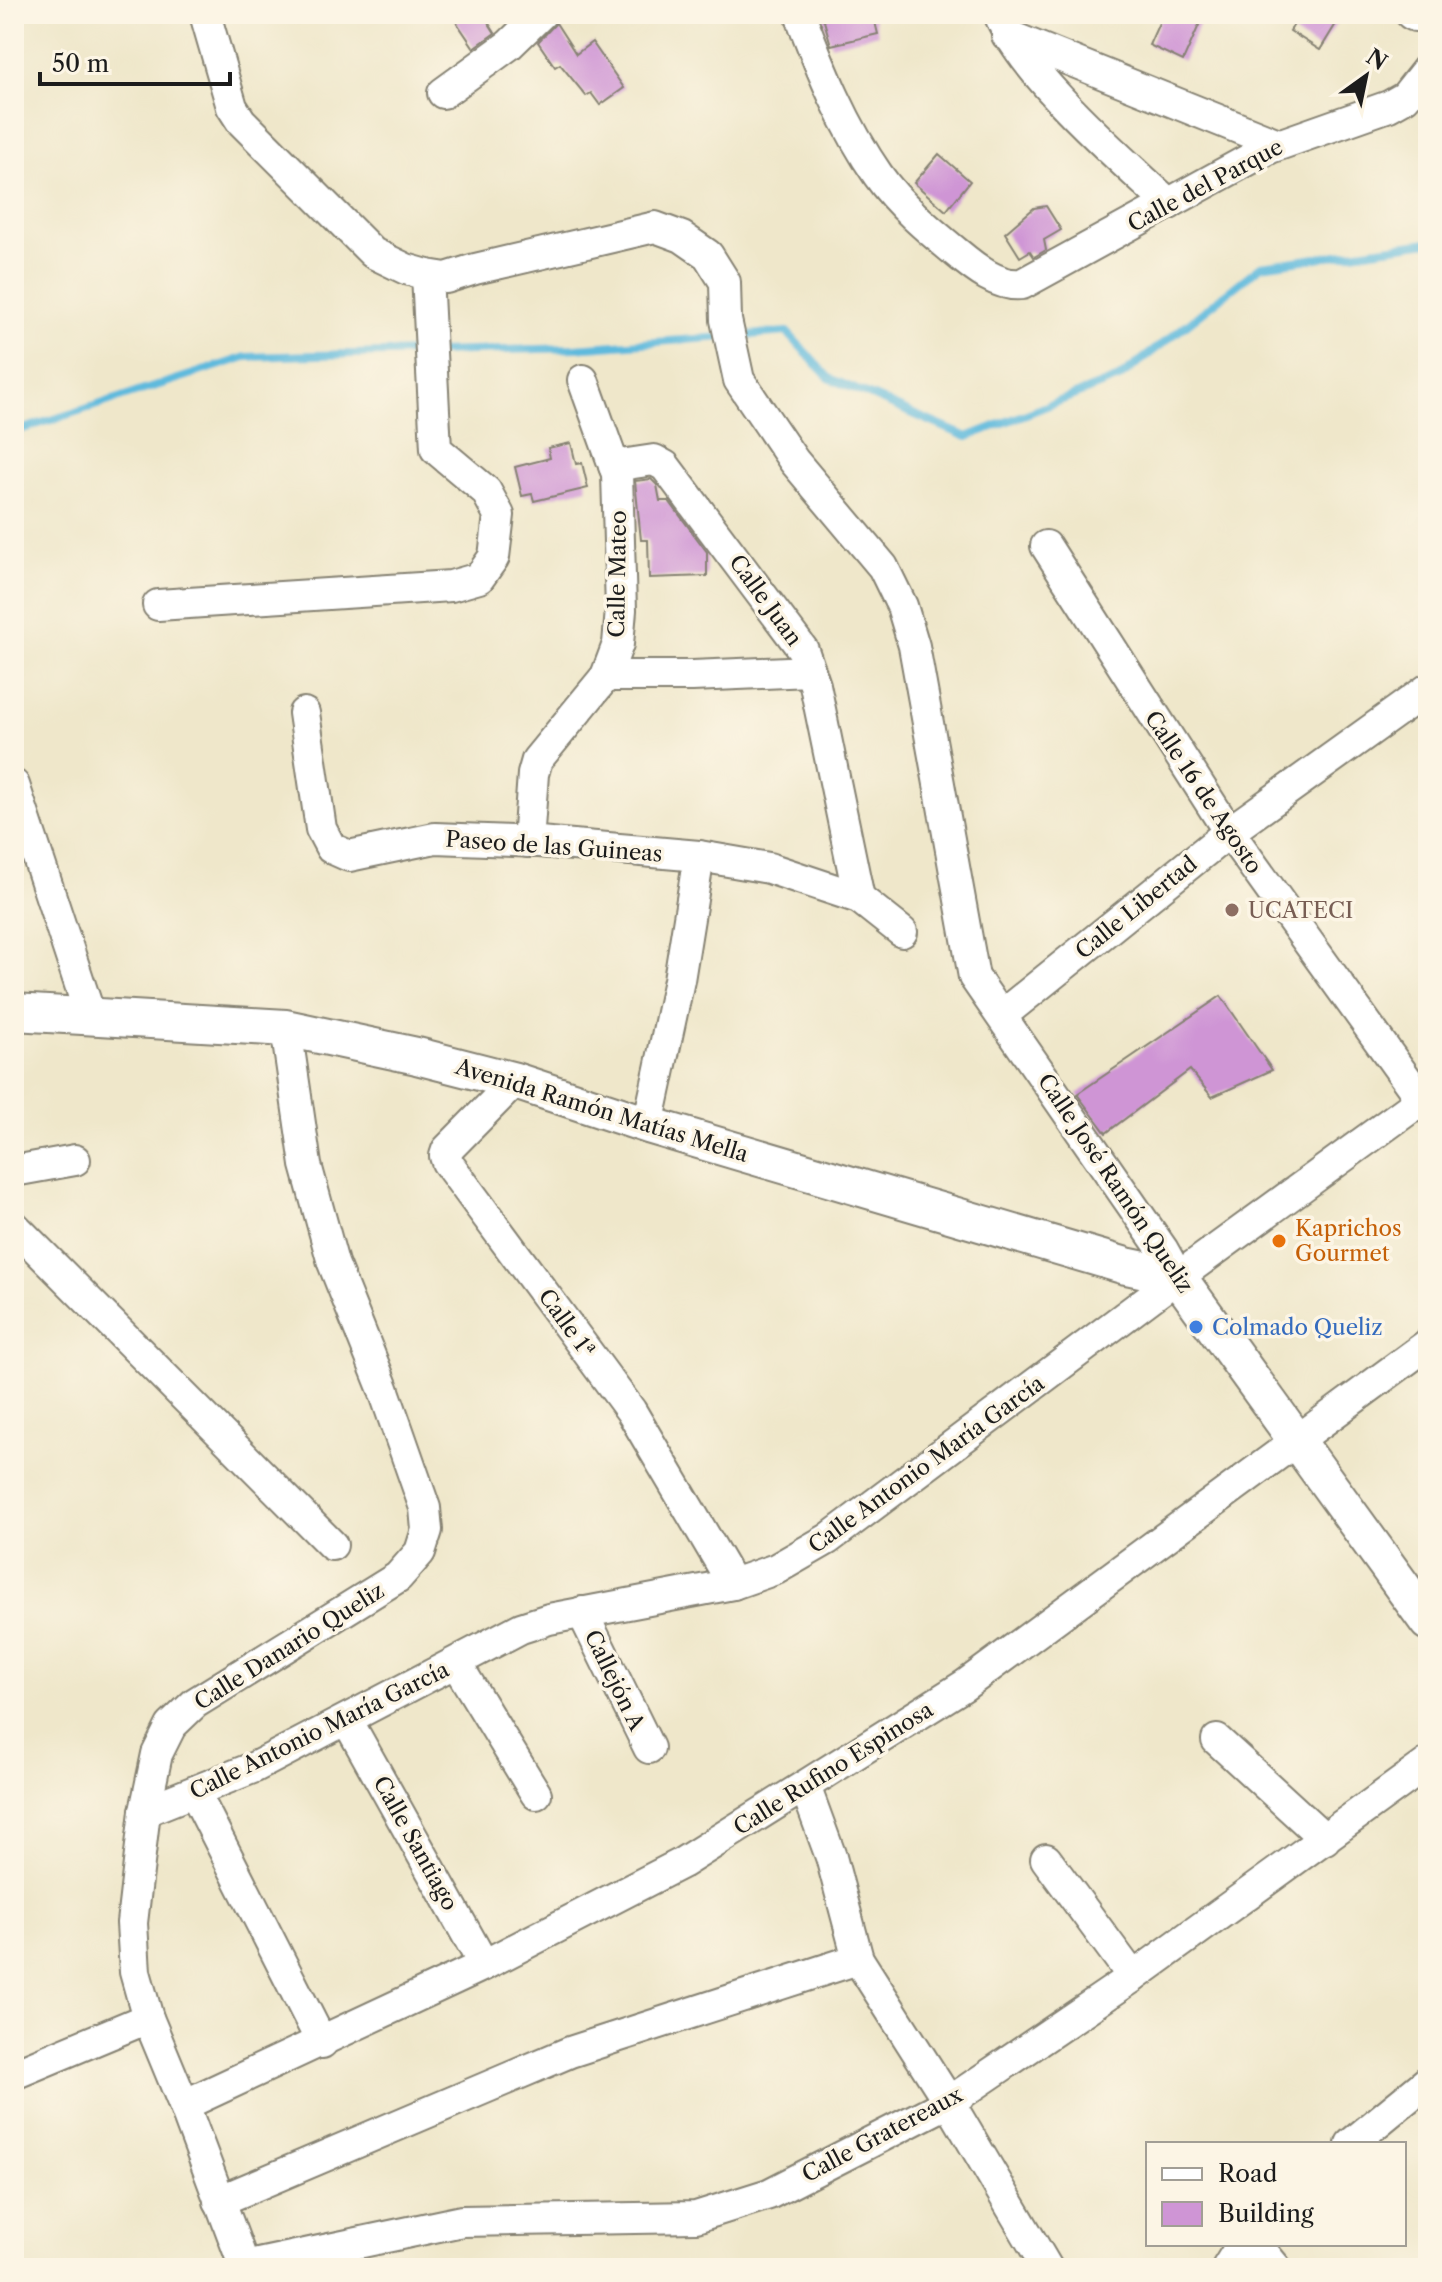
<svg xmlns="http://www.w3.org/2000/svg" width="1442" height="2282" viewBox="0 0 1442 2282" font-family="'Libre Caslon Text',serif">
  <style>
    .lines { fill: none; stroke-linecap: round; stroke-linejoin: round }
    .stream { stroke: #5fbadd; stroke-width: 8 }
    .building { fill: #cf95d5 }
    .minor-casing { stroke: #868273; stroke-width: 34 }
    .tertiary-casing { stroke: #868273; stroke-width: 40 }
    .minor { stroke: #fff; stroke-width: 30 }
    .tertiary { stroke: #fff; stroke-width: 36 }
    .education-dot { fill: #8d6e63; stroke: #fcf5e5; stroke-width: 3 }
    .food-dot { fill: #e8710a; stroke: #fcf5e5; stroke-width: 3 }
    .shop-dot { fill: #3f7fe0; stroke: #fcf5e5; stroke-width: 3 }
    .labels { text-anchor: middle; stroke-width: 7; stroke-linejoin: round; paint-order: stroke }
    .street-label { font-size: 22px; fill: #1c1c1c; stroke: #fcf5e5 }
    .education-label { font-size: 22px; fill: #785e54; stroke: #fcf5e5; text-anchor: start }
    .food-label { font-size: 22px; fill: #c56008; stroke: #fcf5e5; text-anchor: start }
    .shop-label { font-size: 22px; fill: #366cbe; stroke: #fcf5e5; text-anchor: start }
  </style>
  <rect width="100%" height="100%" fill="#fcf5e5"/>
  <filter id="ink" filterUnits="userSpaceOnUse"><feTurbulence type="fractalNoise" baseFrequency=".0125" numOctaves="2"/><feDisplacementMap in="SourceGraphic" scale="16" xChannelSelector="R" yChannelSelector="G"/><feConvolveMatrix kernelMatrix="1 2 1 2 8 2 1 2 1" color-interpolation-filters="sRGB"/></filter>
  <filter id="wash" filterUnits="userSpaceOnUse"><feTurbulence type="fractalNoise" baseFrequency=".006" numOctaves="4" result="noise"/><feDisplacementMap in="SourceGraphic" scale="32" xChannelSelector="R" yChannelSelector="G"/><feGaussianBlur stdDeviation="1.8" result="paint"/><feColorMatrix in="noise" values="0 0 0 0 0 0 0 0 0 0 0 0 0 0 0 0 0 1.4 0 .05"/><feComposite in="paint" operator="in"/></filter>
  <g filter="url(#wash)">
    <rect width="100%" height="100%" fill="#efe7ca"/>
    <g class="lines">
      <g class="stream">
        <path d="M737,336L787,332L829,378L967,437L1119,378L1261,266L1428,242"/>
        <path d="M437,352L575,348L723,337"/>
        <path d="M14,432L246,357L423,352"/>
      </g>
    </g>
    <g id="blocks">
      <g class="building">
        <path d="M451,14H483L495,33L474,48Z"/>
        <path d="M822,14H873L878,34L831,45Z"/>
        <path d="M1163,14H1204L1183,61L1149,45Z"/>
        <path d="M1300,14H1342L1320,50L1290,31Z"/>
        <path d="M556,23L576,54L592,42L624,88L600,105L591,93L586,96L560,64L555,67L538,42Z"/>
        <path d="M939,154L970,181L946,211L914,183Z"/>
        <path d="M1046,206L1061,230L1044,240L1046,250L1034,257L1030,251L1020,257L1005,233L1034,208Z"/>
        <path d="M571,443L576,464L582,463L588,488L534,501L532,494L522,496L515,467L550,458L548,448Z"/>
        <path d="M651,479L657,485L660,501H669L707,552V576L649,578L648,540H641L635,481Z"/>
        <path d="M1221,996L1272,1070L1212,1097L1190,1070L1106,1133L1077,1094Z"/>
      </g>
    </g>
  </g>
  <g filter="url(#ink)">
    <use href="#blocks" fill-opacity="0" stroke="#868273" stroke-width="2"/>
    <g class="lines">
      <defs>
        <g id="minor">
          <path d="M205,14L232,107L241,121L373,253L406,269L427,275L446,278L475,269L655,227L682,237L708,255L725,282L726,320L739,380L794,461L883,567L902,606L914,646L974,977L1163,1250L1178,1277"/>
          <path d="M800,14C821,70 844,126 878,175C899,205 929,230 957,253C975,268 998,287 1022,284L1270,148L1389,106L1405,97L1428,68"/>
          <path d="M999,14C1024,76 1119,157 1169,204"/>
          <path d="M1411,14L1415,16L1428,15"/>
          <path d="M1007,35L1278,144"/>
          <path d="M443,93L509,45L541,14"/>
          <path d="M614,466L654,460L665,466L803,650L815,685L859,898"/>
          <path d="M1046,546L1229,832L1428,1109"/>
          <path d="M158,605L451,586L479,578L494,557L499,515L486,491L436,449L427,275"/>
          <path d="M606,676H692L810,671"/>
          <path d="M304,713L321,829L331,848L349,856L435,838L539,842L699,856L769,868L859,898L902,932"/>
          <path d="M14,785L90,1015"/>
          <path d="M528,842L533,774L537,760L606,676L618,644L621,610L617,474L583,380"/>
          <path d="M1002,1015L1229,832L1428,689"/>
          <path d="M515,1081L447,1150L445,1156L447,1162L631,1411L733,1584"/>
          <path d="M648,1125L679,980L699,856"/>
          <path d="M14,1171L75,1160"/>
          <path d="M14,1226L332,1545"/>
          <path d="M582,1612L649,1748"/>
          <path d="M456,1663L536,1794"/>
          <path d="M347,1720L484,1965"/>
          <path d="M1217,1740L1325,1839"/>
          <path d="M805,1786L831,1857L858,1959L949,2102L1047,2268"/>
          <path d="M195,1793L322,2043"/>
          <path d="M145,1811L255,1767L521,1628L549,1619L733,1584L776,1569L828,1539L1178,1277L1428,1095"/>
          <path d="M1046,1859L1133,1977"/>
          <path d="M14,2074L148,2018"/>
          <path d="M184,2105L484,1965L682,1863L965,1685L1428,1344"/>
          <path d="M1351,2144L1428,2081"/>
          <path d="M219,2201L570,2052L858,1959"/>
          <path d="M1256,2244L1276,2268"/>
          <path d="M239,2268L462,2221L696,2217L769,2194L949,2102L1133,1977L1428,1763"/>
          <path d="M245,2268L184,2105L148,2018L135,1972L132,1923L145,1811L157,1754L171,1726L195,1703L398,1577L420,1552L427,1530L425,1508L383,1388L333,1263L306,1165L286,1028"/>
          <path d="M1227,2268L1242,2244"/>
        </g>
        <path id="tertiary" d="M14,1012L286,1028L417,1056L515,1081L648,1125L1126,1266L1178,1277L1428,1622"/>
      </defs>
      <use href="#minor" class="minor-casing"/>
      <use href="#tertiary" class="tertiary-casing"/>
      <use href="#minor" class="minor"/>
      <use href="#tertiary" class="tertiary"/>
    </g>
  </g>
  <circle class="education-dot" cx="1232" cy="910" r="8"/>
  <circle class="food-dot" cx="1279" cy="1241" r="8"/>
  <circle class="shop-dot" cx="1196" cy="1327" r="8"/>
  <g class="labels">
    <g class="street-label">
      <text transform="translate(1205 185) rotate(-28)" y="8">Calle del Parque</text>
      <text transform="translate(617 574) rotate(-89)" y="8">Calle Mateo</text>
      <text transform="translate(766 600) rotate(54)" y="8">Calle Juan</text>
      <text transform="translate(1204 792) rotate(56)" y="8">Calle 16 de Agosto</text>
      <text transform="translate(554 846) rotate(4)" y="8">Paseo de las Guineas</text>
      <text transform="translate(1136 907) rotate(-39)" y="8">Calle Libertad</text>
      <text transform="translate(602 1110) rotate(17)" y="8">Avenida Ramón Matías Mella</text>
      <text transform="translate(1116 1183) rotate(56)" y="8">Calle José Ramón Queliz</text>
      <text transform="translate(567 1323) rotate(54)" y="8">Calle 1ª</text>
      <text transform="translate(926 1464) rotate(-36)" y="8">Calle Antonio María García</text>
      <text transform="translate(289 1646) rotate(-32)" y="8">Calle Danario Queliz</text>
      <text transform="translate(615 1680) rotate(64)" y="8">Callejón A</text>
      <text transform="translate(319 1730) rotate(-26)" y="8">Calle Antonio María García</text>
      <text transform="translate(833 1768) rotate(-32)" y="8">Calle Rufino Espinosa</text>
      <text transform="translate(416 1843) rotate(61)" y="8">Calle Santiago</text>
      <text transform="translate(882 2134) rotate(-28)" y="8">Calle Gratereaux</text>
    </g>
    <g class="education-label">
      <text x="1248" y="918">UCATECI</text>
    </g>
    <g class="food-label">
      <text x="1295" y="1236">Kaprichos<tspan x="1295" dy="25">Gourmet</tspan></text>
    </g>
    <g class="shop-label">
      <text x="1212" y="1335">Colmado Queliz</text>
    </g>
  </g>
  <rect width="1442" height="2282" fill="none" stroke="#fcf5e5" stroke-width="48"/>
  <rect x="1146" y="2142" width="260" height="104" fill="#fcf5e5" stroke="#a29e95" stroke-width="2"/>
  <rect x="1162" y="2168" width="40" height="12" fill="#ffffff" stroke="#a29e95" stroke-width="2"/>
  <text x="1218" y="2182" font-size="24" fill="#1c1c1c">Road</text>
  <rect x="1162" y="2202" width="40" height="24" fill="#cf95d5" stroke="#a29e95" stroke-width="2"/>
  <text x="1218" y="2222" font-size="24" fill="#1c1c1c">Building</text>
  <g transform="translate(1366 76) rotate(33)" stroke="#fcf5e5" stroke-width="6" paint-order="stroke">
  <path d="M0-6L14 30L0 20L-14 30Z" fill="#1c1c1c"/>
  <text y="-12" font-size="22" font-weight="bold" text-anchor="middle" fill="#1c1c1c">N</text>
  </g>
  <path d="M40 72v12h190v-12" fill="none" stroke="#1c1c1c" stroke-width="4"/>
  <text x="52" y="72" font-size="24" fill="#1c1c1c" stroke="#fcf5e5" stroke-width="6" paint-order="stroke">50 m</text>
</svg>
